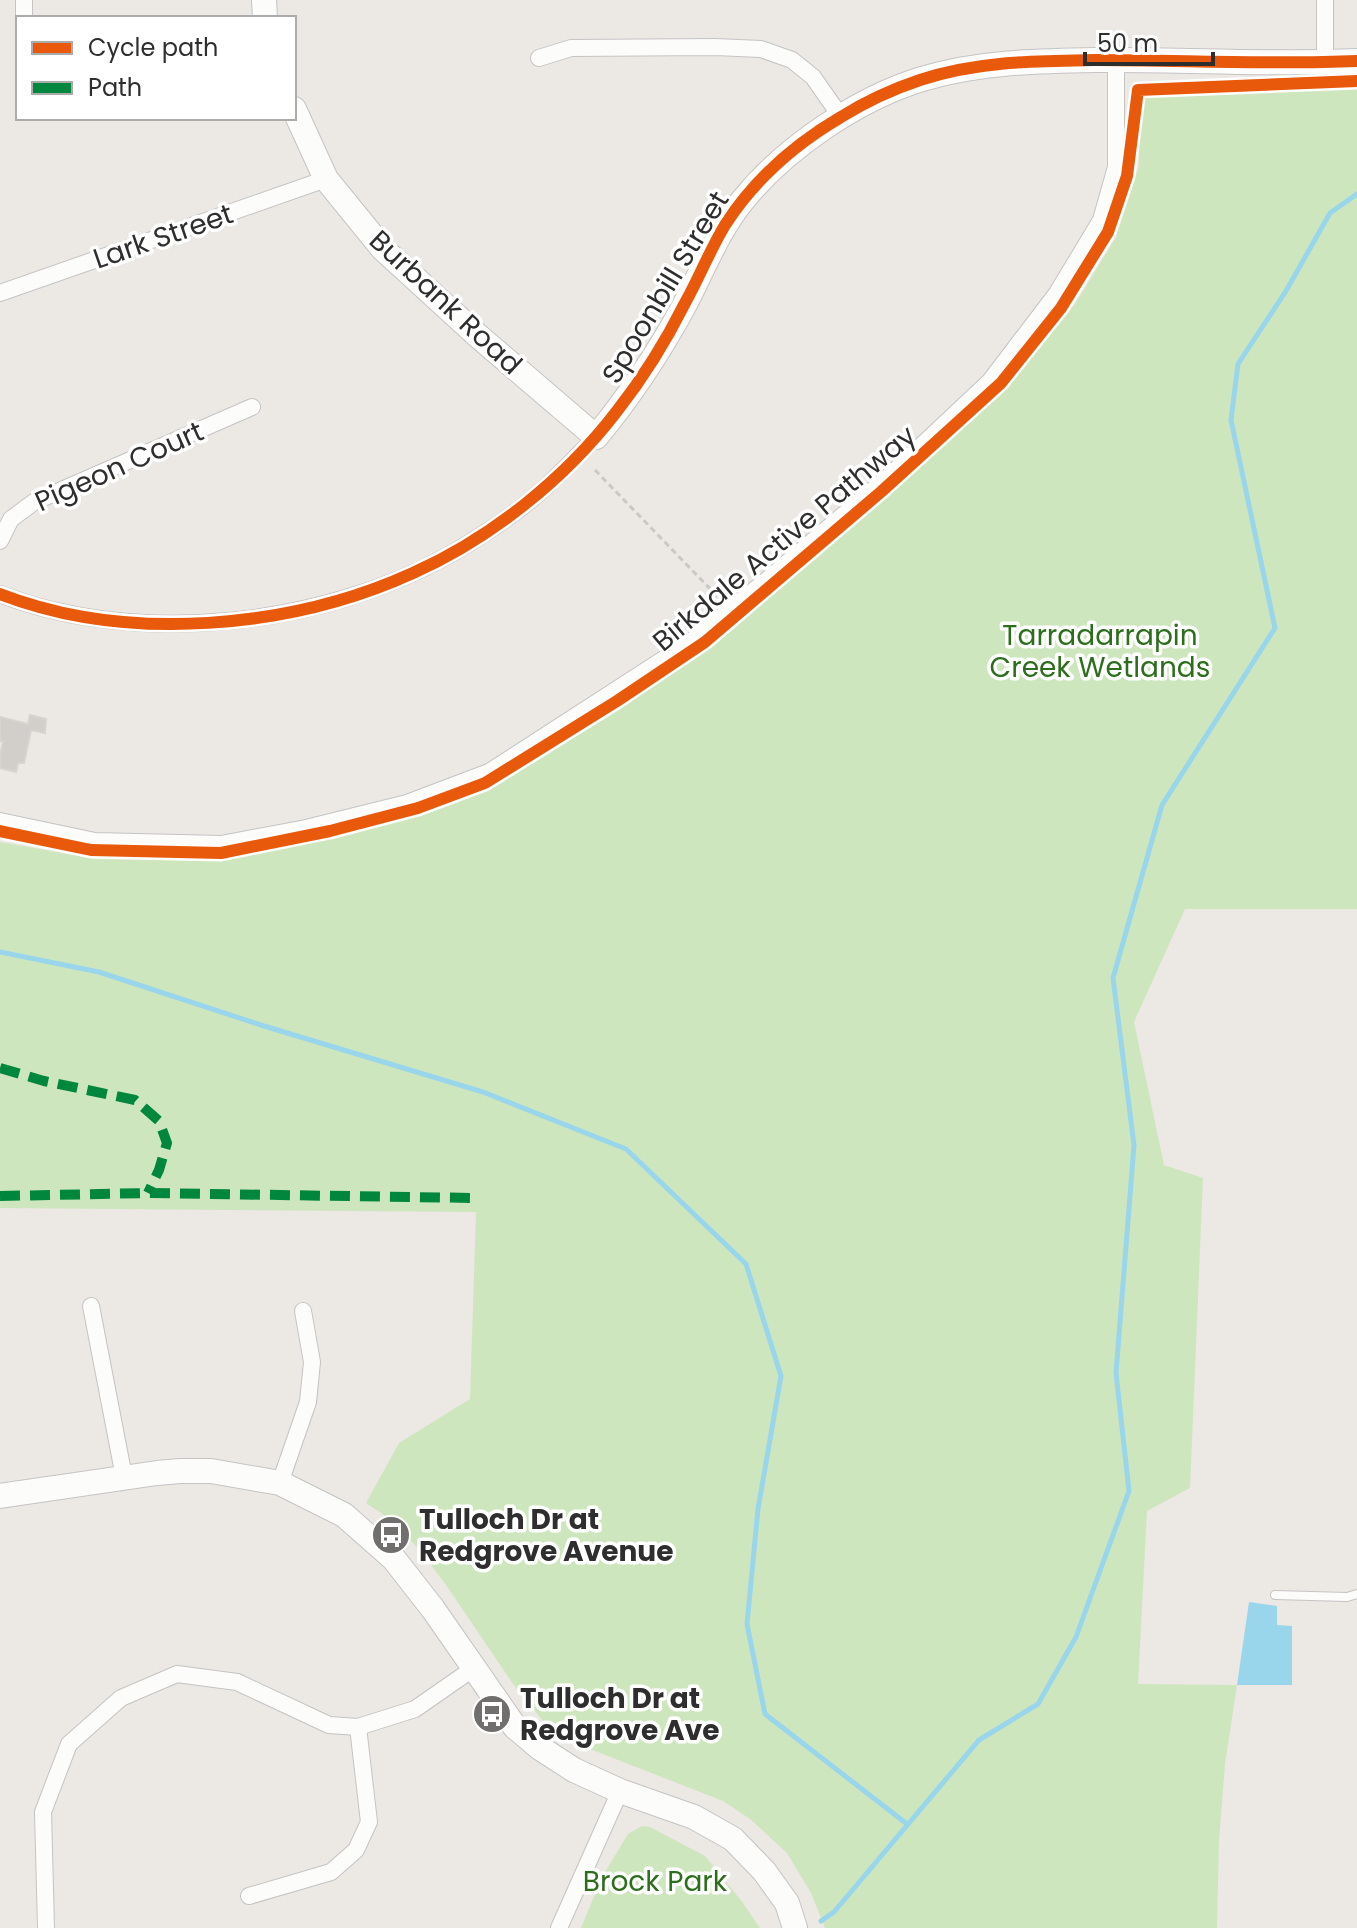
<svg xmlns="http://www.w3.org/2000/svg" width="1357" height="1928" viewBox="0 0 1357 1928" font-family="Poppins,sans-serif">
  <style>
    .green { fill: #cee6be }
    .water { fill: #99d6ec }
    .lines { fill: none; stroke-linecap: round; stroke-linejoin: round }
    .stream { stroke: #99d6ec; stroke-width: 5 }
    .building { fill: #d1cecb; stroke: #d7d4d0; stroke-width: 2 }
    .lane-casing { stroke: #c5c4c5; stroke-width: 10 }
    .street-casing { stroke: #c5c4c5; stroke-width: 18 }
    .secondary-casing { stroke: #c5c4c5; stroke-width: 26 }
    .path { stroke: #c9c9c8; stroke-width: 3; stroke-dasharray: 6 4; stroke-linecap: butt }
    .lane { stroke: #fcfcfb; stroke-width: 8 }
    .street { stroke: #fcfcfb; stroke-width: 16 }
    .secondary { stroke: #fcfcfb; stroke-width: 24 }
    .quiet { stroke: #00873e; stroke-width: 10; stroke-dasharray: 20 10; stroke-linecap: butt }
    .cycleway-casing { stroke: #fff; stroke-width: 17 }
    .cycleway { stroke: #e8590c; stroke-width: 12 }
    .labels { text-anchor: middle; stroke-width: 7; stroke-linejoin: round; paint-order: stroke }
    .street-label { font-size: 28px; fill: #2e2e2e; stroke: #fff }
    .park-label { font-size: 28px; fill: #2c6e1b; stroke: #fff }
    .poi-label { font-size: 28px; font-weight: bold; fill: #2e2e2e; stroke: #fff; text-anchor: start }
  </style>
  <rect width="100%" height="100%" fill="#ece8e4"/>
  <g class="green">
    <path d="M1357,87V909H1185L1134,1022L1164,1165L1203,1178L1190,1488L1147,1511L1138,1684L1237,1685L1225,1764L1219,1841L1217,1928H825L811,1893L787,1853L750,1819L723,1801L590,1749L548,1727L513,1684L446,1585L419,1549L387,1517L366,1503L399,1443L470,1399L476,1212L0,1208V842L97,859L222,861L350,834L411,817L497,785L606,717L702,654L894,491L1001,394L1075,304L1116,237L1139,166L1138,92Z"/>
    <path d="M642,1826L650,1827L705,1856L743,1903L760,1928H581L602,1877L628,1834Z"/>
  </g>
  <path class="water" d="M1249,1602L1277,1606V1625L1292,1626V1685H1237Z"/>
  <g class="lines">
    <g class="stream">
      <path d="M0,952L99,972L264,1026L483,1092L626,1149L746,1264L781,1376L758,1509L747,1624L765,1714L907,1824"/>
      <path d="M821,1921L834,1912L979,1740L1038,1704L1076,1637L1129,1491L1116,1373L1134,1145L1113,978L1162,805L1275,628L1231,420L1238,364L1286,291L1330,213L1357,194"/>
    </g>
  </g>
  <path class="building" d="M30,715L46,719L45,733L31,730L24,763H18L16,772L0,768V756L3,742L0,741V717L28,724Z"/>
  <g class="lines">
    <defs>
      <path id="lane" d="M1275,1595L1347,1597L1357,1594"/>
      <g id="street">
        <path d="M1325,0V62"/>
        <path d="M24,18V0"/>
        <path d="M539,58L571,48L715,47L761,49L792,60L813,77L841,117"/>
        <path d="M0,293L326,179"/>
        <path d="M0,541L11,519L34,502L252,407"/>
        <path d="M0,594C137,647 322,626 449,555C484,535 520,511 549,484C565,469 580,453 596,437"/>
        <path d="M0,821L95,841L221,844L306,828L407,803L489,772L690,642L768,579L889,476L990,381L1057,293L1101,220L1116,167V60"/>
        <path d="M91,1306L124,1477"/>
        <path d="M280,1483L308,1402L312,1362L303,1311"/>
        <path d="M249,1896L331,1872L356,1850L369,1822L358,1727"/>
        <path d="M46,1928L43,1812L69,1744L121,1698L177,1674L237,1682L329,1725L358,1727L415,1709L474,1668"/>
        <path d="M559,1928L620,1791"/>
      </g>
      <g id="secondary">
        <path d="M264,0L265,18"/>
        <path d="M294,109L326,179L383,249L477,335L596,437C630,396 659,352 684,306C703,270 717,232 743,200C785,148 857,99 922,79C978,62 1037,61 1096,60C1183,59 1270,65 1357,61"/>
        <path d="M0,1496L157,1473L180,1471H211L280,1483L344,1515L394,1559L433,1609L515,1727L540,1748L574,1770L620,1791L694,1817L733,1839L764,1871L787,1903L795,1928"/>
      </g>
    </defs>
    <use href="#lane" class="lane-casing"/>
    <use href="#street" class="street-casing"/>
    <use href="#secondary" class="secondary-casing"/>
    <path class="path" d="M595,470L720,599"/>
    <use href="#lane" class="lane"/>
    <use href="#street" class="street"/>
    <use href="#secondary" class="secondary"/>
    <g class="quiet">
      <path d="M0,1068L44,1081L135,1100L159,1121L167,1143L159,1170L148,1193"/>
      <path d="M0,1196L148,1193L475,1198"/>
    </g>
    <defs>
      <g id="cycleway">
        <path d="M0,594C127,643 290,629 413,573C491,538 565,479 617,411C643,378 666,341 685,303C699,278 710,250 725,225C754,180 795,144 841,117C865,102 893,89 920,80C976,61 1036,61 1094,60C1181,60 1269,65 1357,61"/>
        <path d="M0,831L91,850L221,853L330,831L418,808L485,783L617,701L705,642L882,491L1001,383L1061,308L1108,232L1127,176L1138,90L1357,81"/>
      </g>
    </defs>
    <use href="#cycleway" class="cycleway-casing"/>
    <use href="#cycleway" class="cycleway"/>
  </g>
  <defs>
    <symbol id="bus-disc" viewBox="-11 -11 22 22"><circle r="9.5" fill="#706f6e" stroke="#fff"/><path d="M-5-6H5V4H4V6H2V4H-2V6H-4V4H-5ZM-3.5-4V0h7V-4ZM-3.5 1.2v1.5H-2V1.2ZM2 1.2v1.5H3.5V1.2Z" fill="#fff"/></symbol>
  </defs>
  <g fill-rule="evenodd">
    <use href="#bus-disc" x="369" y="1513" width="44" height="44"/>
    <use href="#bus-disc" x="470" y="1692" width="44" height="44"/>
  </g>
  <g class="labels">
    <g class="street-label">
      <text transform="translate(163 236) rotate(-19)" y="10">Lark Street</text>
      <text transform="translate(665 287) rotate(-59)" y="10">Spoonbill Street</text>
      <text transform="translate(446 302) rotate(43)" y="10">Burbank Road</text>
      <text transform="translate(119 466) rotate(-24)" y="10">Pigeon Court</text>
      <text transform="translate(784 538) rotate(-40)" y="10">Birkdale Active Pathway</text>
    </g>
    <g class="park-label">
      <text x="1100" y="645">Tarradarrapin<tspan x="1100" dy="32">Creek Wetlands</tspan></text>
      <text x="655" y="1891">Brock Park</text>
    </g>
    <g class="poi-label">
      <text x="419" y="1529">Tulloch Dr at<tspan x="419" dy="32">Redgrove Avenue</tspan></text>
      <text x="520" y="1708">Tulloch Dr at<tspan x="520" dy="32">Redgrove Ave</tspan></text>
    </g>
  </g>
  <rect x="16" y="16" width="280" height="104" fill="#ffffff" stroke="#ababab" stroke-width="2"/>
  <rect x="32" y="42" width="40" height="12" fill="#e8590c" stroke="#ababab" stroke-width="2"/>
  <text x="88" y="56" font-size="24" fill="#2e2e2e">Cycle path</text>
  <rect x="32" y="82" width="40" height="12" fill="#00873e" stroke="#ababab" stroke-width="2"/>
  <text x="88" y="96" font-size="24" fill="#2e2e2e">Path</text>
  <path d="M1085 52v12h128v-12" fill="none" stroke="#2e2e2e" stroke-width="4"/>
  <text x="1097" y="52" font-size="24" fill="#2e2e2e" stroke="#ffffff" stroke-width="6" paint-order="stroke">50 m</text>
</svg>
